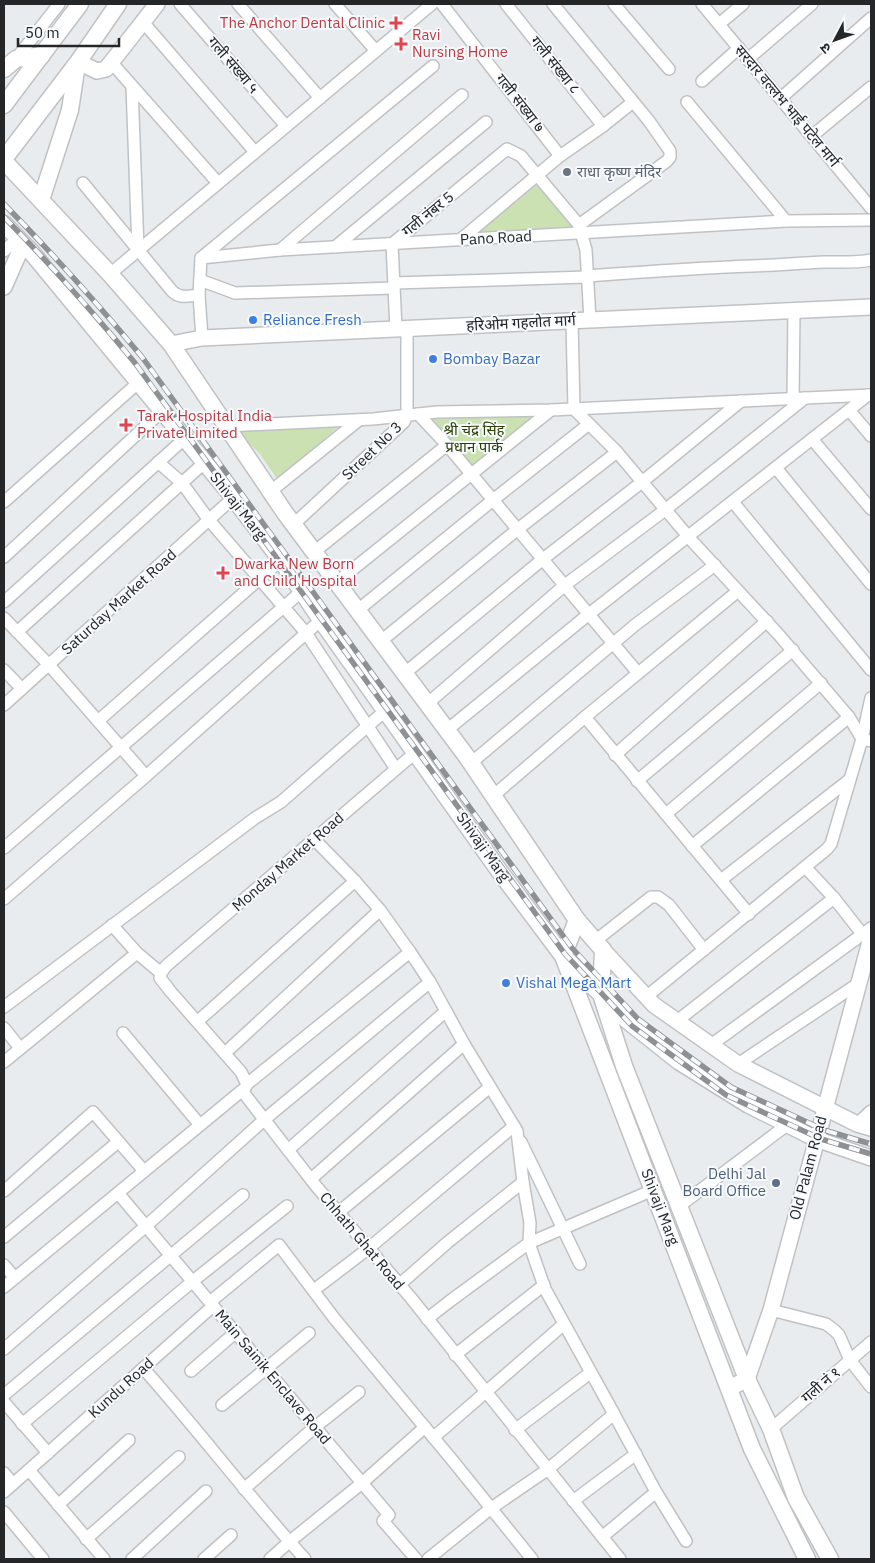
<svg xmlns="http://www.w3.org/2000/svg" width="875" height="1563" viewBox="0 0 875 1563" font-family="'IBM Plex Sans','Noto Sans Devanagari',sans-serif">
  <style>
    .green { fill: #cbe1b1 }
    .lines { fill: none; stroke-linecap: round; stroke-linejoin: round }
    .minor-casing { stroke: #bfc2c5; stroke-width: 14 }
    .tertiary-casing { stroke: #bfc2c5; stroke-width: 18 }
    .secondary-casing { stroke: #bfc2c5; stroke-width: 19 }
    .minor { stroke: #fff; stroke-width: 11 }
    .tertiary { stroke: #fff; stroke-width: 15 }
    .secondary { stroke: #fff; stroke-width: 16 }
    .rail-casing { stroke: #8e9193; stroke-width: 5.5 }
    .rail { stroke: #f6fafd; stroke-width: 4; stroke-dasharray: 11; stroke-linecap: butt }
    .health-dot { fill: #e0444e; stroke: #f6fafd; stroke-width: 2 }
    .worship-dot { fill: #6b7280; stroke: #f6fafd; stroke-width: 2 }
    .shop-dot { fill: #3f7fe0; stroke: #f6fafd; stroke-width: 2 }
    .service-dot { fill: #5c6f8a; stroke: #f6fafd; stroke-width: 2 }
    .labels { text-anchor: middle; stroke-width: 4; stroke-linejoin: round; paint-order: stroke }
    .health-label { font-size: 15px; fill: #be3a42; stroke: #f6fafd; text-anchor: start }
    .street-label { font-size: 15px; fill: #242627; stroke: #f6fafd }
    .worship-label { font-size: 15px; fill: #5b616d; stroke: #f6fafd; text-anchor: start }
    .shop-label { font-size: 15px; fill: #366cbe; stroke: #f6fafd; text-anchor: start }
    .park-label { font-size: 15px; fill: #2d4104; stroke: #f6fafd }
    .service-label { font-size: 15px; fill: #4e5e75; stroke: #f6fafd; text-anchor: end }
  </style>
  <rect width="100%" height="100%" fill="#e9ecef"/>
  <g class="green">
    <path d="M536,183L575,228L477,233Z"/>
    <path d="M536,416L472,466L427,418Z"/>
    <path d="M339,423L337,428L277,479L260,454L235,430Z"/>
  </g>
  <g class="lines">
    <defs>
      <g id="minor">
        <path d="M180,4L286,126"/>
        <path d="M238,4L320,98"/>
        <path d="M335,4L376,51"/>
        <path d="M442,4L560,156"/>
        <path d="M506,4L603,126"/>
        <path d="M553,4L649,121L670,151V157L667,161L579,225"/>
        <path d="M614,4L669,69"/>
        <path d="M702,4L871,208"/>
        <path d="M143,22L255,152"/>
        <path d="M719,24L743,4"/>
        <path d="M16,59L59,4"/>
        <path d="M748,59L812,4"/>
        <path d="M111,62L218,183"/>
        <path d="M702,81L739,48"/>
        <path d="M132,86L138,249"/>
        <path d="M781,98L871,18"/>
        <path d="M687,102L786,221"/>
        <path d="M812,136L871,87"/>
        <path d="M83,183L172,291C180,299 188,296 199,295"/>
        <path d="M460,240L560,156L603,126L633,102"/>
        <path d="M335,247L486,122"/>
        <path d="M280,250L462,95"/>
        <path d="M4,251L18,238"/>
        <path d="M201,258L433,66"/>
        <path d="M110,274L432,4"/>
        <path d="M587,276C642,272 697,268 752,266C777,265 801,263 825,262C841,262 856,263 871,260"/>
        <path d="M200,280L235,293L394,288"/>
        <path d="M394,283L587,277"/>
        <path d="M572,321L574,409L617,452L692,541L779,635L849,717L862,739L871,741"/>
        <path d="M396,329L392,244L507,149L521,156L579,225L586,250L590,320"/>
        <path d="M202,338L199,295L201,258L280,250L786,221L871,220"/>
        <path d="M793,399L794,310"/>
        <path d="M849,410L871,436"/>
        <path d="M418,414L447,445L638,673"/>
        <path d="M227,426L373,419L437,412L551,410L871,395"/>
        <path d="M812,439L871,509"/>
        <path d="M158,462L182,483L209,520L306,633L396,769"/>
        <path d="M776,468L871,584"/>
        <path d="M271,491L359,420"/>
        <path d="M4,502L138,383"/>
        <path d="M733,502L871,670"/>
        <path d="M294,524L404,422L407,415V329"/>
        <path d="M314,552L447,445"/>
        <path d="M4,557L162,411"/>
        <path d="M337,582L551,410"/>
        <path d="M4,602L184,439"/>
        <path d="M358,610L493,500L589,424"/>
        <path d="M4,618L49,665L146,776"/>
        <path d="M17,632L204,463"/>
        <path d="M381,641L518,529L617,452"/>
        <path d="M4,670L22,689"/>
        <path d="M405,673L543,559L642,482L741,401"/>
        <path d="M427,704L565,585L665,510L805,398"/>
        <path d="M4,705L233,498"/>
        <path d="M585,717L749,914"/>
        <path d="M98,721L281,560"/>
        <path d="M447,730L589,614L868,395"/>
        <path d="M615,755L767,621"/>
        <path d="M471,763L635,625L715,565"/>
        <path d="M637,781L793,650"/>
        <path d="M493,796L585,717L738,591"/>
        <path d="M666,814L821,683"/>
        <path d="M314,839L355,881L380,910L410,952L430,982L464,1044L517,1131L523,1182L530,1223L529,1243L545,1289L614,1414L547,1470L490,1509L428,1559"/>
        <path d="M692,846L849,717"/>
        <path d="M4,848L302,591"/>
        <path d="M806,868L834,898L863,935"/>
        <path d="M721,880L849,780"/>
        <path d="M4,899L146,776L321,620"/>
        <path d="M595,941L646,901L651,897H658L669,905L704,950"/>
        <path d="M161,973L166,966L416,752"/>
        <path d="M646,997L827,849L831,844L862,739L871,698"/>
        <path d="M4,1007L255,818L281,802L386,710"/>
        <path d="M198,1021L355,881"/>
        <path d="M677,1021L834,898"/>
        <path d="M4,1028L20,1048"/>
        <path d="M123,1033L200,1125"/>
        <path d="M711,1045L871,928"/>
        <path d="M225,1053L380,910"/>
        <path d="M4,1062L137,953"/>
        <path d="M738,1064L859,983"/>
        <path d="M247,1084L410,952"/>
        <path d="M243,1092L316,1186L411,1298L620,1559"/>
        <path d="M857,1124L871,1111"/>
        <path d="M521,1142L580,1264"/>
        <path d="M288,1150L446,1011"/>
        <path d="M311,1179L464,1044"/>
        <path d="M4,1191L93,1112L144,1171"/>
        <path d="M118,1193L389,1515L383,1521L416,1559"/>
        <path d="M678,1207L787,1125"/>
        <path d="M339,1212L490,1087"/>
        <path d="M4,1237L118,1142"/>
        <path d="M4,1265L15,1278"/>
        <path d="M399,1285L448,1242L523,1182"/>
        <path d="M4,1287L245,1088L247,1084L241,1072L171,992L160,978L161,973L137,953L112,925"/>
        <path d="M314,1290L369,1248L514,1126"/>
        <path d="M210,1302L279,1245L334,1318L453,1461L532,1559"/>
        <path d="M771,1310L826,1324L834,1330L839,1335L850,1360L871,1387"/>
        <path d="M427,1319L450,1301L529,1243L653,1190"/>
        <path d="M4,1349L146,1226L265,1119L430,982"/>
        <path d="M455,1355L544,1285"/>
        <path d="M143,1368C199,1431 249,1497 305,1559"/>
        <path d="M191,1371L236,1332"/>
        <path d="M4,1395L243,1195"/>
        <path d="M4,1402L48,1453"/>
        <path d="M222,1405L309,1333"/>
        <path d="M22,1424L193,1281L287,1206"/>
        <path d="M771,1429L871,1342"/>
        <path d="M515,1430L590,1373"/>
        <path d="M434,1437L564,1324"/>
        <path d="M29,1470L104,1559"/>
        <path d="M4,1473L13,1484"/>
        <path d="M244,1489L315,1427L359,1392"/>
        <path d="M4,1492L213,1306"/>
        <path d="M656,1492L686,1541"/>
        <path d="M573,1501L636,1454"/>
        <path d="M58,1505L129,1440"/>
        <path d="M4,1512L43,1559"/>
        <path d="M602,1537L656,1492L614,1414"/>
        <path d="M86,1539L179,1457"/>
        <path d="M132,1559L206,1491"/>
        <path d="M204,1559L231,1535"/>
        <path d="M270,1559L289,1542L362,1483L425,1427"/>
      </g>
      <g id="tertiary">
        <path d="M78,62L97,71L106,69L157,4"/>
        <path d="M4,287L23,244"/>
        <path d="M171,344L202,338L871,307"/>
        <path d="M603,950L654,1005L738,1064L857,1124L871,1128"/>
        <path d="M601,994L626,1020L679,1062L748,1105L816,1139L871,1158"/>
        <path d="M730,1388L747,1379L771,1310L871,938"/>
      </g>
      <g id="secondary">
        <path d="M4,69L16,59L42,55"/>
        <path d="M4,105L80,4"/>
        <path d="M4,159L78,62L118,4"/>
        <path d="M4,161L110,274L171,344L285,513L467,757L577,920L603,950L601,994L624,1066L747,1379L771,1429L796,1498L830,1559"/>
        <path d="M41,200L70,110L77,64"/>
        <path d="M4,224L32,253L229,492L281,560L321,620L500,872L563,956L752,1449L807,1559"/>
        <path d="M563,956L577,920"/>
        <path d="M568,961L601,994"/>
      </g>
    </defs>
    <use href="#minor" class="minor-casing"/>
    <use href="#tertiary" class="tertiary-casing"/>
    <use href="#secondary" class="secondary-casing"/>
    <use href="#minor" class="minor"/>
    <use href="#tertiary" class="tertiary"/>
    <use href="#secondary" class="secondary"/>
    <defs>
      <g id="rail">
        <path d="M4,204C52,253 98,304 142,357L572,948L638,1019L731,1087L824,1130L871,1144"/>
        <path d="M4,217C50,264 93,312 135,363L565,954L632,1026L726,1095L821,1139L871,1154"/>
      </g>
    </defs>
    <use href="#rail" class="rail-casing"/>
    <use href="#rail" class="rail"/>
  </g>
  <g class="health-dot">
    <path d="M393.5 15.5h5v5h5v5h-5v5h-5v-5h-5v-5h5z"/>
    <path d="M398.5 36.5h5v5h5v5h-5v5h-5v-5h-5v-5h5z"/>
    <path d="M123.5 417.5h5v5h5v5h-5v5h-5v-5h-5v-5h5z"/>
    <path d="M220.5 565.5h5v5h5v5h-5v5h-5v-5h-5v-5h5z"/>
  </g>
  <circle class="worship-dot" cx="567" cy="172" r="5"/>
  <g class="shop-dot">
    <circle cx="253" cy="320" r="5"/>
    <circle cx="433" cy="359" r="5"/>
    <circle cx="506" cy="983" r="5"/>
  </g>
  <circle class="service-dot" cx="776" cy="1183" r="5"/>
  <g class="labels">
    <g class="health-label">
      <text x="385" y="28" text-anchor="end">The Anchor Dental Clinic</text>
      <text x="412" y="40">Ravi<tspan x="412" dy="17">Nursing Home</tspan></text>
      <text x="137" y="421">Tarak Hospital India<tspan x="137" dy="17">Private Limited</tspan></text>
      <text x="234" y="569">Dwarka New Born<tspan x="234" dy="17">and Child Hospital</tspan></text>
    </g>
    <g class="street-label">
      <text transform="translate(233 65) rotate(49)" y="5">गली संख्या ५</text>
      <text transform="translate(555 65) rotate(51)" y="5">गली संख्या ८</text>
      <text transform="translate(520 103) rotate(52)" y="5">गली संख्या ७</text>
      <text transform="translate(787 106) rotate(50)" y="5">सरदार वल्लभ भाई पटेल मार्ग</text>
      <text transform="translate(428 214) rotate(-39)" y="5">गली नंबर 5</text>
      <text transform="translate(496 238) rotate(-3)" y="5">Pano Road</text>
      <text transform="translate(521 323) rotate(-3)" y="5">हरिओम गहलोत मार्ग</text>
      <text transform="translate(372 451) rotate(-44)" y="5">Street No 3</text>
      <text transform="translate(238 506) rotate(52)" y="5">Shivaji Marg</text>
      <text transform="translate(119 602) rotate(-42)" y="5">Saturday Market Road</text>
      <text transform="translate(483 847) rotate(55)" y="5">Shivaji Marg</text>
      <text transform="translate(288 862) rotate(-41)" y="5">Monday Market Road</text>
      <text transform="translate(808 1168) rotate(-75)" y="5">Old Palam Road</text>
      <text transform="translate(660 1207) rotate(69)" y="5">Shivaji Marg</text>
      <text transform="translate(362 1241) rotate(50)" y="5">Chhath Ghat Road</text>
      <text transform="translate(273 1377) rotate(50)" y="5">Main Sainik Enclave Road</text>
      <text transform="translate(821 1385) rotate(-41)" y="5">गली नं १</text>
      <text transform="translate(121 1388) rotate(-42)" y="5">Kundu Road</text>
    </g>
    <g class="worship-label">
      <text x="577" y="177">राधा कृष्ण मंदिर</text>
    </g>
    <g class="shop-label">
      <text x="263" y="325">Reliance Fresh</text>
      <text x="443" y="364">Bombay Bazar</text>
      <text x="516" y="988">Vishal Mega Mart</text>
    </g>
    <g class="park-label">
      <text x="474" y="435">श्री चंद्र सिंह<tspan x="474" dy="17">प्रधान पार्क</tspan></text>
    </g>
    <g class="service-label">
      <text x="766" y="1179">Delhi Jal<tspan x="766" dy="17">Board Office</tspan></text>
    </g>
  </g>
  <rect width="875" height="1563" fill="none" stroke="#242627" stroke-width="10"/>
  <g transform="translate(835 40) rotate(229)" stroke="#f6fafd" stroke-width="4" paint-order="stroke">
  <path d="M0-4L9 19L0 12L-9 19Z" fill="#242627"/>
  <text y="-8" font-size="14" font-weight="bold" text-anchor="middle" fill="#242627">उ</text>
  </g>
  <path d="M18 38v8h101v-8" fill="none" stroke="#242627" stroke-width="2.5"/>
  <text x="25" y="38" font-size="15" fill="#242627" stroke="#f6fafd" stroke-width="4" paint-order="stroke">50 m</text>
</svg>
